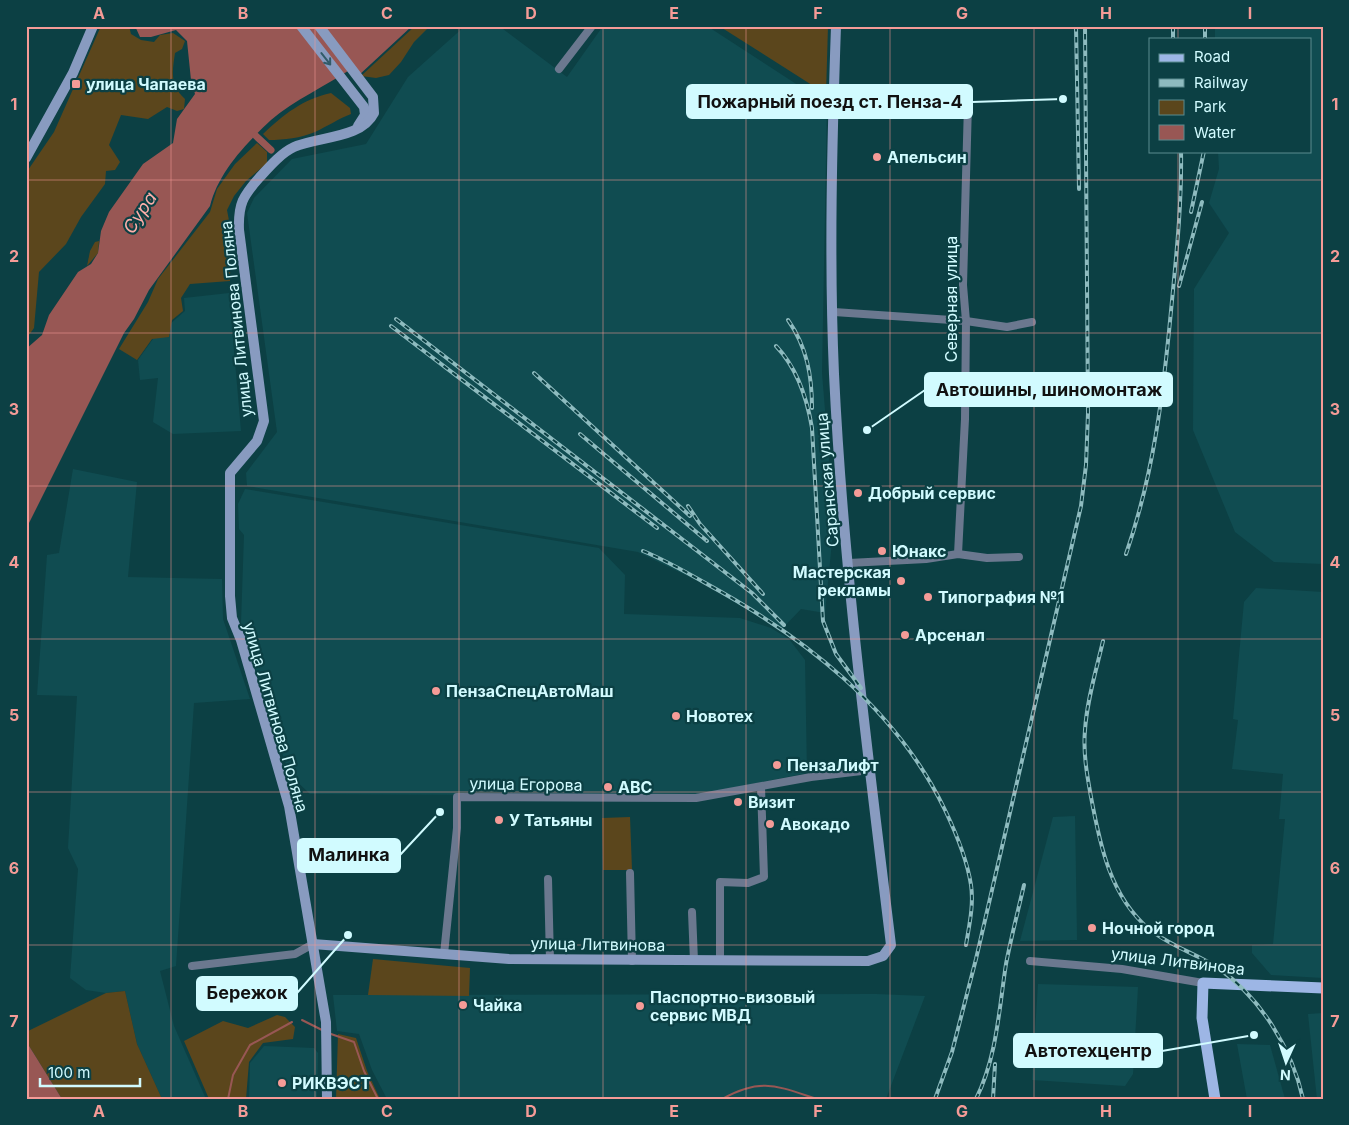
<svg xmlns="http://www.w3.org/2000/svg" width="1349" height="1125" viewBox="0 0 1349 1125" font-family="Inter,sans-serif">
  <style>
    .built { fill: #104c51 }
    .green { fill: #5b461c }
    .water { fill: #985754 }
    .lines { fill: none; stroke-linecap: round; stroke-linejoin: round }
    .stream { stroke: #985754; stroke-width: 2 }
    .canal { stroke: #985754; stroke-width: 7 }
    .street { stroke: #6b788f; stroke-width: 8 }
    .secondary { stroke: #889bc0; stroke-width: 10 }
    .primary { stroke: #9db6e5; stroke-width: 11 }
    .rail-casing { stroke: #8ebbbf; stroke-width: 4 }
    .rail { stroke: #0c4044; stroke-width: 2; stroke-dasharray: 5.5; stroke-linecap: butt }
    .oneway { stroke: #315b69 }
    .grid { fill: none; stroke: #f59b97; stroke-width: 1; stroke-opacity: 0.55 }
    .poi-dot { fill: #f59b97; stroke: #0c4044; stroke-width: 2 }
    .labels { text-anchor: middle; stroke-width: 4.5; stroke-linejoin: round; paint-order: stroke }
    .poi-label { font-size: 16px; font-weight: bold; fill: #d1fbff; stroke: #0c4044; text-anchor: start }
    .street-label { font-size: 16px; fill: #d1fbff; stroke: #0c4044 }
    .water-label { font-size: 18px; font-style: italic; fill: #fdafaa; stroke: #0c4044 }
    .leader { fill: none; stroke: #d1fbff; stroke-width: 2 }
    .callout-dot { fill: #d1fbff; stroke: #0c4044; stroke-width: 2 }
    .callout { fill: #d1fbff; stroke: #d1fbff; stroke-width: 2 }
    .callout-label { font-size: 18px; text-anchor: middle; font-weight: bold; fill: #111 }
    .neatline { fill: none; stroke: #f59b97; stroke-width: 2 }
    .grid-label { font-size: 16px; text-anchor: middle; font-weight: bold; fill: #f59b97 }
  </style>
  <rect width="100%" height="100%" fill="#0c4044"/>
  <g class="built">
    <path d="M465,26H499L567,77L603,26H707L827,104L822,373L834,521L825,613L801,609L781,630L706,585L638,552L247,486L246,473L277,432L247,213L254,198L292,159L366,144L408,77Z"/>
    <path d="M1215,26H1323V564L1274,562L1235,532L1193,430L1194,289L1229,233L1209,203L1219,169L1218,151H1310V39H1215Z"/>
    <path d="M229,293L241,431L173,434L153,422L158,378L140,380L138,360L153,339L185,311L184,298Z"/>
    <path d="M73,469L137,482L128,577L222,579L223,619L250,699L194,703L176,966L160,971L174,1026L206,1099H162L137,1044L125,991L106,993L86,990L70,978L78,869L68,848L77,696L37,695L47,555L59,553Z"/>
    <path d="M245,489L599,548L625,575L624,614L740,618L771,628L789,639L805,660L807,773L691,796L310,794L289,774L241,623L244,535L239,529L238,504Z"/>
    <path d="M1256,588L1323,592V978L1271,975L1252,953V945L1273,944L1285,819H1279L1283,774L1232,769L1238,720L1233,719L1244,602Z"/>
    <path d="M1075,816L1077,940L1020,941L1053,817Z"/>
    <path d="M1038,984L1138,987L1133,1074L1125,1086L1032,1080Z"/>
    <path d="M876,994L925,996L886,1099H387L372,1070L359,1034L337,1031L333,995Z"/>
    <path d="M1323,1013V1099H1317L1308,1014Z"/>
    <path d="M1237,1044L1270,1045L1285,1099H1247Z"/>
    <path d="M264,1046L314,1048L318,1053L317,1099H249L250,1063Z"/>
  </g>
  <g class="green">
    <path d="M101,26H129L131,34L141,40L154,42L160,35L173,33L185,41L182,49L175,53C172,73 170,85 185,99L184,109L177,111L167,107L148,119L121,115L109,145L120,162L115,170L106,171L105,184L81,217L66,244L39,272L34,328L26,339V173L54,132Z"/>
    <path d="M415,26H430L414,42L401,62L389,75L376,78L361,76Z"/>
    <path d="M719,26H828L826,94Z"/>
    <path d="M331,93L350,108L351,114C338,119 328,126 315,132C301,138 284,140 269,140L263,134C283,115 303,99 331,93Z"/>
    <path d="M257,143L267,152V163L246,181L234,196L227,210L231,231L230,281L190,284L181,298L183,311L172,320L169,337L152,339L137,360L119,349L148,302L158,279L210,212L217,189L235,164Z"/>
    <path d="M99,241L98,253L87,266L90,251L95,242Z"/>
    <path d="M630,817L632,870H603L602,818Z"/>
    <path d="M373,959L470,968L469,996L368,995Z"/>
    <path d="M125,991L137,1044L162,1099H62L26,1041V1032L106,993Z"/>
    <path d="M277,1015L285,1017L295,1027L293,1039L263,1043L249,1062L246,1099H209L184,1041L223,1021L248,1028Z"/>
    <path d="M338,1034L356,1038L367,1071L380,1099H336Z"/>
  </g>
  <g class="water">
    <path d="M135,26H412L358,76L351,69C326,86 294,100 271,120C246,143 218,173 210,206L149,290L134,319L124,333L26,529V349L42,335L49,315L78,272L91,264L98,253L101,231L109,212L143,164L173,143L177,119L195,94L191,80L187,41L176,30L151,37H140Z"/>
    <path d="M26,1041L62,1099H26Z"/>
  </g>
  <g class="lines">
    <g class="stream">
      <path d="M302,1020L322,1030"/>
      <path d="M331,1034L354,1042L364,1071L378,1099"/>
      <path d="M228,1099L233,1075L250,1045L292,1022"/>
      <path d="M722,1099C761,1077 777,1086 817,1099"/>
    </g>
    <path class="canal" d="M256,136L271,150"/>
    <g class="street">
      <path d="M559,69L592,26"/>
      <path d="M834,102L962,101L968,104L963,285L966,321L965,419L958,554"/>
      <path d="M834,312L966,321L1007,327L1032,322"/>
      <path d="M849,563L926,559L958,554L987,558L1019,557"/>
      <path d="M630,873L632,961"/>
      <path d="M548,879L550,960"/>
      <path d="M692,912L694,961"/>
      <path d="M444,954L457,828V797L696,798L811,777L870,770"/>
      <path d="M720,961V882L748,883L764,877L761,787"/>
      <path d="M1030,961L1122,969L1203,983"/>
      <path d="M192,966L295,954L313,944"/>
    </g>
    <g class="secondary">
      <path d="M301,26L364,107L365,115L358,126"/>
      <path d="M319,26L373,97L374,113C361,139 319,136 294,147C281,153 269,167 259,178C243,196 238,204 239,230L264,421L257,441L230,473V596L232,618L241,640L289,806L326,1022L327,1099"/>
      <path d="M26,158L73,73L93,26"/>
      <path d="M313,944L509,959L868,961L883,956L891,945C868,755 843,565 834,374C829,258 832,142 836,26"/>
    </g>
    <path class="primary" d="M1215,1099L1202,1018L1203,983L1323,988"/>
    <defs>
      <g id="rail">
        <path d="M1076,26L1079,189"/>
        <path d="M1173,26V39"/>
        <path d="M1205,26V39"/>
        <path d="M1191,212L1204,151"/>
        <path d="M1179,286L1202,202"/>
        <path d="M396,319L752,593L784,625"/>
        <path d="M788,320C807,347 812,376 812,408"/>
        <path d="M391,326L657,528"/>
        <path d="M776,346C797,368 807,398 812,428L823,621L836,654L861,688"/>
        <path d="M534,373L690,516"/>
        <path d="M580,434L707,541"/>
        <path d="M688,506L700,524L763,594"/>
        <path d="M643,551C665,560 686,572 707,584C804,637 896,708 945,810C956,833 967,859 971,885C974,905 969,926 966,945"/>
        <path d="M1126,554C1154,473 1163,395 1171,311C1176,258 1182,205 1181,151"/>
        <path d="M1103,641C1096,671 1087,700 1085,730C1083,753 1087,775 1091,797C1100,845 1110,896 1149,929C1170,946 1197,954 1218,968C1261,998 1292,1049 1303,1099"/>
        <path d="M935,1099L952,1052L976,959L1081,506L1086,465L1088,413L1085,26"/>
        <path d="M976,1099C997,1057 999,1009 1006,964C1011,938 1018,911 1024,885"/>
        <path d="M993,1099L995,1064"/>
      </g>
    </defs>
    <use href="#rail" class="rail-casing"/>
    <use href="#rail" class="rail"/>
  </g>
  <defs><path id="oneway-shaft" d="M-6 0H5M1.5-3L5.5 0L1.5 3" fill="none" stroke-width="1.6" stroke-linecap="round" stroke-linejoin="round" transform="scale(1.25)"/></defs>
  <use class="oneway" href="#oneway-shaft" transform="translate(326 59) rotate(52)"/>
  <path class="grid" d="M171,26V1099M315,26V1099M459,26V1099M603,26V1099M746,26V1099M890,26V1099M1034,26V1099M1178,26V39M1178,151V1099M26,180H1323M26,333H1323M26,486H1323M26,639H1323M26,792H1323M26,945H1323"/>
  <g class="poi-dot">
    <rect x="71" y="79" width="10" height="10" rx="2.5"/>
    <circle cx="877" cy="157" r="5"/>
    <circle cx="858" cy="493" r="5"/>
    <circle cx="882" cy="551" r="5"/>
    <circle cx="901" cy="581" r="5"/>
    <circle cx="928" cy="597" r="5"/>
    <circle cx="905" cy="635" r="5"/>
    <circle cx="436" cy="691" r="5"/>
    <circle cx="676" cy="716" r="5"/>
    <circle cx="777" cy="765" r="5"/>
    <circle cx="608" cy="787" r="5"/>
    <circle cx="738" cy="802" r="5"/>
    <circle cx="499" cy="820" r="5"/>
    <circle cx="770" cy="824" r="5"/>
    <circle cx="1092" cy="928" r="5"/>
    <circle cx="463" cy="1005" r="5"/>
    <circle cx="640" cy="1006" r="5"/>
    <circle cx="282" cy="1083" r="5"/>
  </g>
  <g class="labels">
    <g class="poi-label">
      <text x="86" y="90">улица Чапаева</text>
      <text x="887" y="163">Апельсин</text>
      <text x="868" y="499">Добрый сервис</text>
      <text x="892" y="557">Юнакс</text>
      <text x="891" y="578" text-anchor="end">Мастерская<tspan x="891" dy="18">рекламы</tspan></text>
      <text x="938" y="603">Типография №1</text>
      <text x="915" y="641">Арсенал</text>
      <text x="446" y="697">ПензаСпецАвтоМаш</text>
      <text x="686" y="722">Новотех</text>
      <text x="787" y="771">ПензаЛифт</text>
      <text x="618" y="793">ABC</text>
      <text x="748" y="808">Визит</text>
      <text x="509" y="826">У Татьяны</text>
      <text x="780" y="830">Авокадо</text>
      <text x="1102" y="934">Ночной город</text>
      <text x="650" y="1003">Паспортно-визовый<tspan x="650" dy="18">сервис МВД</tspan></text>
      <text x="473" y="1011">Чайка</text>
      <text x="292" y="1089">РИКВЭСТ</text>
    </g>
    <g class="street-label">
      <text transform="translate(951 299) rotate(-90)" y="6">Северная улица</text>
      <text transform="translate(236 319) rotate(-96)" y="6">улица Литвинова Поляна</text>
      <text transform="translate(827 480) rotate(-95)" y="6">Саранская улица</text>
      <text transform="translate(276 717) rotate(74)" y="6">улица Литвинова Поляна</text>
      <text transform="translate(526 784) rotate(1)" y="6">улица Егорова</text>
      <text transform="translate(598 944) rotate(1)" y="6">улица Литвинова</text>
      <text transform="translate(1178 961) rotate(7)" y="6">улица Литвинова</text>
    </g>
    <g class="water-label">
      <text transform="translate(140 213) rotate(-57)" y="6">Сура</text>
    </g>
  </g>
  <path class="leader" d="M1063 99L972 102M867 430L925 390M440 812L400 855M348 935L297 993M1254 1035L1162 1051"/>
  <g class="callout-dot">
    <circle cx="1063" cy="99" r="5"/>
    <circle cx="867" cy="430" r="5"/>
    <circle cx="440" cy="812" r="5"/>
    <circle cx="348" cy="935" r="5"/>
    <circle cx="1254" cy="1035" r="5"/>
  </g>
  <g class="callout">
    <rect x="687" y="85" width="285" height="33" rx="5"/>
    <rect x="925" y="373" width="247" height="33" rx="5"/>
    <rect x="298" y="839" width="102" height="33" rx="5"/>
    <rect x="197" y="977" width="100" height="33" rx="5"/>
    <rect x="1014" y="1034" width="148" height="33" rx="5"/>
  </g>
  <g class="callout-label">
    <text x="830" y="108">Пожарный поезд ст. Пенза-4</text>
    <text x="1049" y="396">Автошины, шиномонтаж</text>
    <text x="349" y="861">Малинка</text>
    <text x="247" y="999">Бережок</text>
    <text x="1088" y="1057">Автотехцентр</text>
  </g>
  <rect width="1349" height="1125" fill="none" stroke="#0c4044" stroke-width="55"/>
  <rect x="1149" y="38" width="162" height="115" fill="#0c4044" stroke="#5b8b8f"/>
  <rect x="1159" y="54" width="25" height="8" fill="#9db6e5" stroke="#5b8b8f"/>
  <text x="1194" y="62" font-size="15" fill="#d1fbff">Road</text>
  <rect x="1159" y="79" width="25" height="8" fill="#8ebbbf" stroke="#5b8b8f"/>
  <text x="1194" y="88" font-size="15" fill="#d1fbff">Railway</text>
  <rect x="1159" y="100" width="25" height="15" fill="#5b461c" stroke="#5b8b8f"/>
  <text x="1194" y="112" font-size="15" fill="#d1fbff">Park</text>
  <rect x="1159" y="125" width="25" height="15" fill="#985754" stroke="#5b8b8f"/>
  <text x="1194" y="138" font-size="15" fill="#d1fbff">Water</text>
  <g transform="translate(1286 1062) rotate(183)" stroke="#0c4044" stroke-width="4" paint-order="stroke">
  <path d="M0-4L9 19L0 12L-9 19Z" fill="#d1fbff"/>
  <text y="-8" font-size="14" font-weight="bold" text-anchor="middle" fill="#d1fbff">N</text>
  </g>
  <path d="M40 1078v8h100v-8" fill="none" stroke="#d1fbff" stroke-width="2.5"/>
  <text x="48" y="1078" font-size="15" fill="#d1fbff" stroke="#0c4044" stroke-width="4" paint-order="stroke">100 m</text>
  <rect x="28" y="28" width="1294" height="1070" class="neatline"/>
  <g class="grid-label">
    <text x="99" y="19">A</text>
    <text x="243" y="19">B</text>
    <text x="387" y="19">C</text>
    <text x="531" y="19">D</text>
    <text x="674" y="19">E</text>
    <text x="818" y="19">F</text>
    <text x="962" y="19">G</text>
    <text x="1106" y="19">H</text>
    <text x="1250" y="19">I</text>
    <text x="14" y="110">1</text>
    <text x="1335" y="110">1</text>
    <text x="14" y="262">2</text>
    <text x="1335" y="262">2</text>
    <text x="14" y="415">3</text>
    <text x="1335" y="415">3</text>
    <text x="14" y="568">4</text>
    <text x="1335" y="568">4</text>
    <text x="14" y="721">5</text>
    <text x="1335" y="721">5</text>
    <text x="14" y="874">6</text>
    <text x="1335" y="874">6</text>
    <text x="14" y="1027">7</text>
    <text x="1335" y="1027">7</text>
    <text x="99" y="1117">A</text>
    <text x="243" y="1117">B</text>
    <text x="387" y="1117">C</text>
    <text x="531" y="1117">D</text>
    <text x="674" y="1117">E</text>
    <text x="818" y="1117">F</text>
    <text x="962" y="1117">G</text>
    <text x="1106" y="1117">H</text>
    <text x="1250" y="1117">I</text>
  </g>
</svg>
